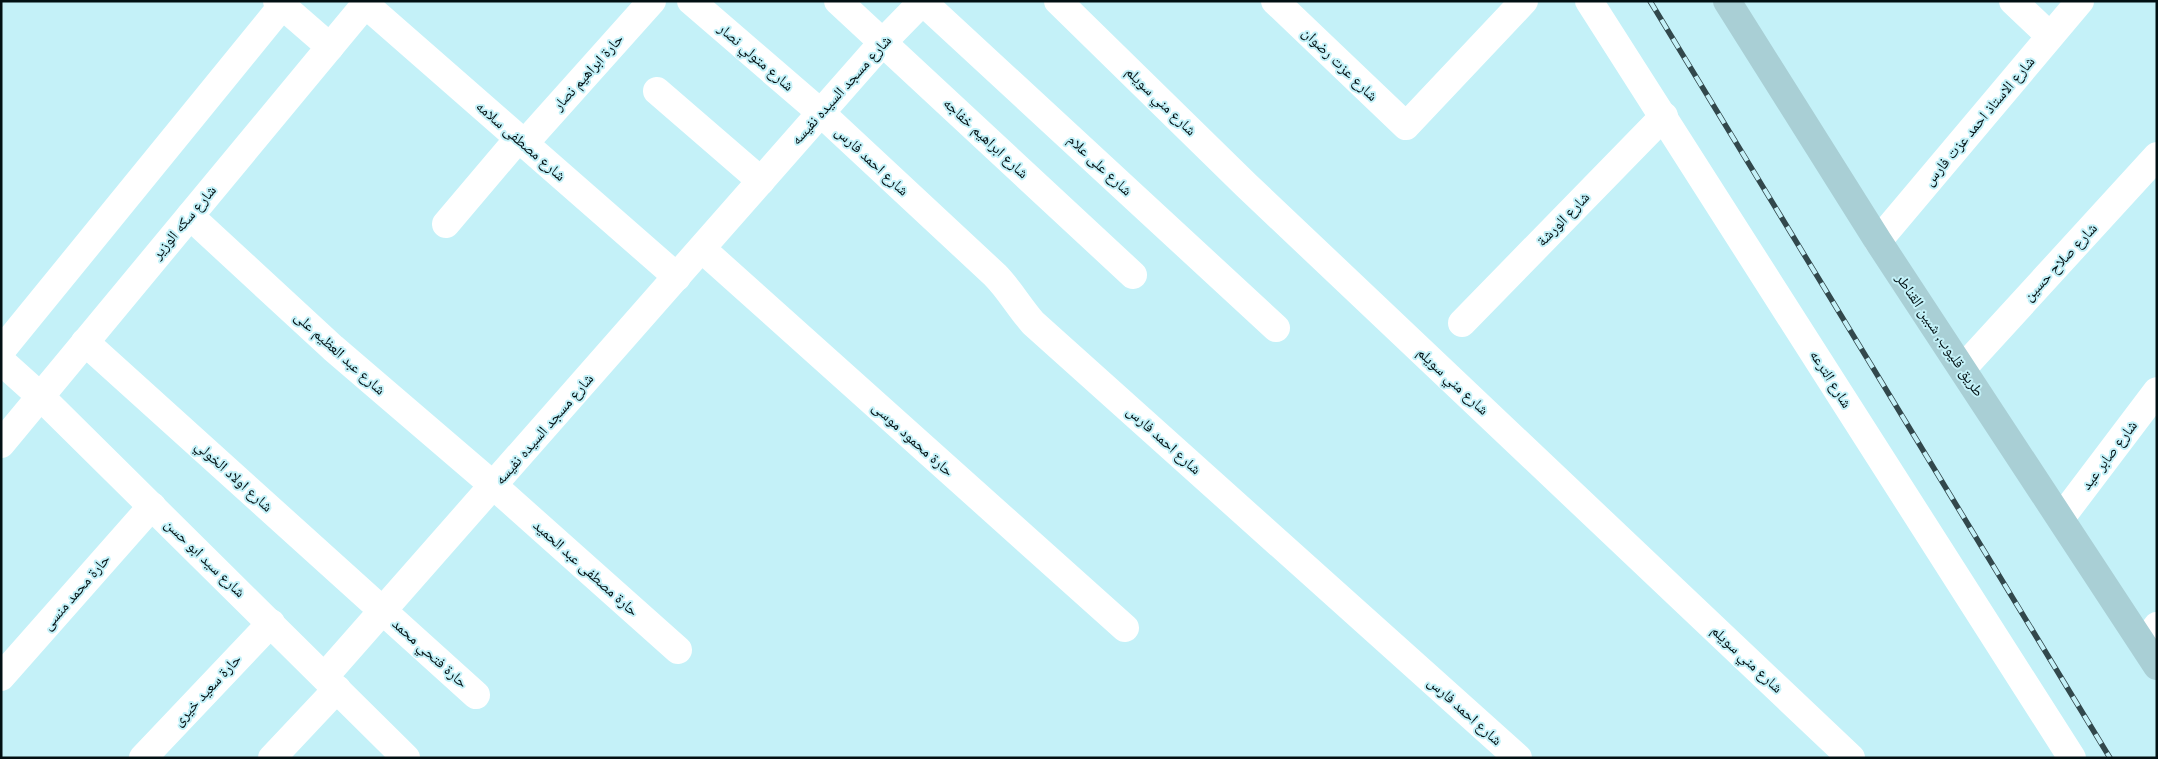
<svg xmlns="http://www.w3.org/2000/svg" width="2158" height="759" viewBox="0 0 2158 759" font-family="Lato,'Noto Naskh Arabic',sans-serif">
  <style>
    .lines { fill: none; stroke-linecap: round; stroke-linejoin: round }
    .street { stroke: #fff; stroke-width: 28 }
    .secondary { stroke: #a9cfd5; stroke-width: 28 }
    .rail-casing { stroke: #32484c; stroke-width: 5.5 }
    .rail { stroke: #c4f1f8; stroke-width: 4; stroke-dasharray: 11; stroke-linecap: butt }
    .labels { text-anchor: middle; stroke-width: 4; stroke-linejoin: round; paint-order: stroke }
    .street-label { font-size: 15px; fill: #021013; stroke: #c4f1f8 }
  </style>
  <rect width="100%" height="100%" fill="#c4f1f8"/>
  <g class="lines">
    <g class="street">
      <path d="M277,1L330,47"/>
      <path d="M691,1L821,113L995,275C1009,289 1019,307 1033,323L1518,758"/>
      <path d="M838,1L1133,275"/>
      <path d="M1058,1L1246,185L1851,758"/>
      <path d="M1275,1L1406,126L1524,1"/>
      <path d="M1589,1L2072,758"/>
      <path d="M2013,1L2050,36"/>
      <path d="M923,2L1276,328"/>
      <path d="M365,4L677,277"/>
      <path d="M657,91L761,181"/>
      <path d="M524,144L652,1"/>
      <path d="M190,216L333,348L494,486L678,650"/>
      <path d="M446,224L518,139"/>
      <path d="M1878,241L2080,1"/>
      <path d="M702,249L1125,628"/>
      <path d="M1462,323L1664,116"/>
      <path d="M85,342L476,695"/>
      <path d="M1,351L286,1"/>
      <path d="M1,361L40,396L406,758"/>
      <path d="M1963,368L2157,156"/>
      <path d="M1,444L368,1"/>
      <path d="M2061,518L2157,391"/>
      <path d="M2143,644L2157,626"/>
      <path d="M325,676L883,42L923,1"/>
      <path d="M1,677L152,506"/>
      <path d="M143,758L271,623"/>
      <path d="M272,758L337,689"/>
    </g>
    <path class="secondary" d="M1727,1L1878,241L2157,666"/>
    <defs>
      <path id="rail" d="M1650,1L2110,758"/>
    </defs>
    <use href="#rail" class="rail-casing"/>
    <use href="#rail" class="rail"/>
  </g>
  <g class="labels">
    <g class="street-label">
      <text transform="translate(756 57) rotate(41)" y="5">شارع متولي نصار</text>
      <text transform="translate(1340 64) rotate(44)" y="5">شارع عزت رضوان</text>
      <text transform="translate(588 72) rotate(-48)" y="5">حارة ابراهيم نصار</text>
      <text transform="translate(841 90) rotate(-48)" y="5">شارع مسجد السيده نفيسه</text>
      <text transform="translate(1161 101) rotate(44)" y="5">شارع مني سويلم</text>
      <text transform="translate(1979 121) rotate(-50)" y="5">شارع الاستاذ احمد عزت فارس</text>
      <text transform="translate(986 138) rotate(43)" y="5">شارع ابراهيم خفاجه</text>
      <text transform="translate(521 141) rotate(41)" y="5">شارع مصطفى سلامه</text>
      <text transform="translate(872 161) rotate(43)" y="5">شارع احمد فارس</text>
      <text transform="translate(1100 165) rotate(43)" y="5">شارع على علام</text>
      <text transform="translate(1563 219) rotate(-46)" y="5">شارع الورشة</text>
      <text transform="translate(184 222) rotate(-50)" y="5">شارع سكه الوزير</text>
      <text transform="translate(2060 262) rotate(-47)" y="5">شارع صلاح حسين</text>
      <text transform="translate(1940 335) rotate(56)" y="5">طريق قليوب, شبين القناطر</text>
      <text transform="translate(340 353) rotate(42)" y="5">شارع عبد العظيم على</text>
      <text transform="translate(1831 379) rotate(58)" y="5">شارع الترعه</text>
      <text transform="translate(1453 381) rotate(43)" y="5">شارع مني سويلم</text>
      <text transform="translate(544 429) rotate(-49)" y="5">شارع مسجد السيده نفيسه</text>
      <text transform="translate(913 439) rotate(42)" y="5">حارة محمود موسى</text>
      <text transform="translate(1164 440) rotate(42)" y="5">شارع احمد فارس</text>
      <text transform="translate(2109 455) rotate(-53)" y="5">شارع صابر عيد</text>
      <text transform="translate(234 476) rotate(42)" y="5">شارع اولاد الخولي</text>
      <text transform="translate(205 558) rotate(44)" y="5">شارع سيد ابو حسن</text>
      <text transform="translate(586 568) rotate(42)" y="5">حارة مصطفى عبد الحميد</text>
      <text transform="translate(76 592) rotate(-49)" y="5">حارة محمد منسى</text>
      <text transform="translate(430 653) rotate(42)" y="5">حارة فتحي محمد</text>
      <text transform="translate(1747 659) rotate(43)" y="5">شارع مني سويلم</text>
      <text transform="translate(207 690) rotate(-47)" y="5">حارة سعيد خيرى</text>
      <text transform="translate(1465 711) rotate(42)" y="5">شارع احمد فارس</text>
    </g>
  </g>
  <rect width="2158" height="759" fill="none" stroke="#021013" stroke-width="5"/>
</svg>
